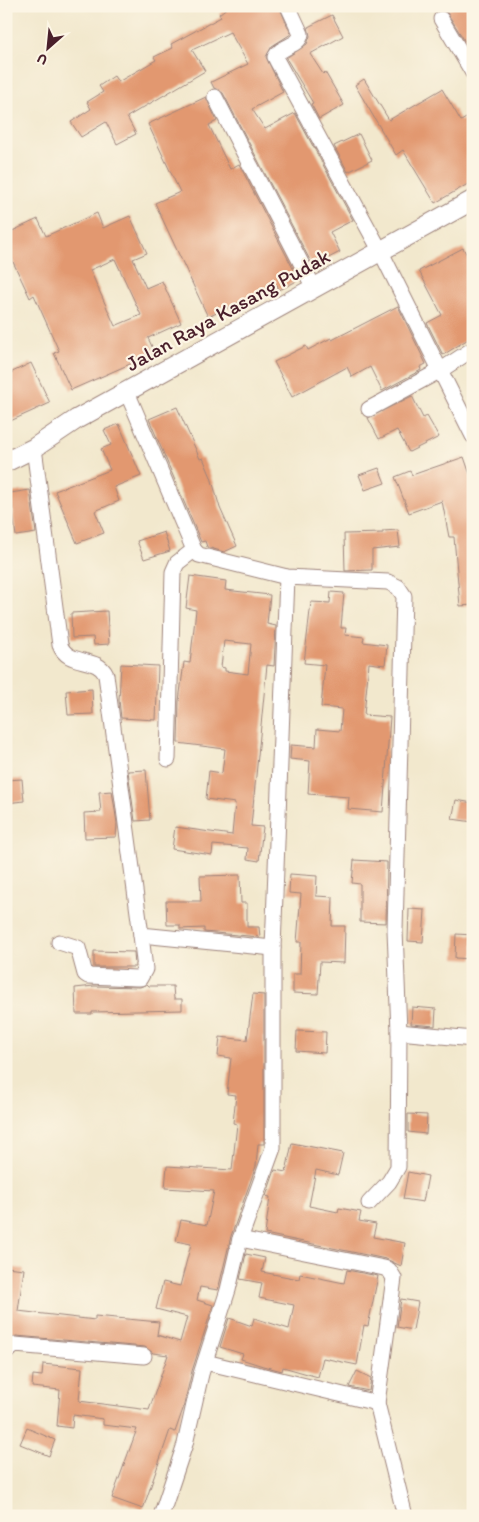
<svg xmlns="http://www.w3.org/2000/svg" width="479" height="1522" viewBox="0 0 479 1522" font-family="Itim,sans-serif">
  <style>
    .building { fill: #e29870; fill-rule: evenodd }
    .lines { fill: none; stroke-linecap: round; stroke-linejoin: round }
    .minor-casing { stroke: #9e847c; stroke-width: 17 }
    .tertiary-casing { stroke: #9e847c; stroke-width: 21 }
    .minor { stroke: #fff; stroke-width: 15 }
    .tertiary { stroke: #fff; stroke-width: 19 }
    .labels { text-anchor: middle; stroke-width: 4.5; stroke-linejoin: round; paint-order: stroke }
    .street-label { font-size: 21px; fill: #4a1f2b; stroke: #fcf5e5 }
  </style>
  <rect width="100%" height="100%" fill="#fcf5e5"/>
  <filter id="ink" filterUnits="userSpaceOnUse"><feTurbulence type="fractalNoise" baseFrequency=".02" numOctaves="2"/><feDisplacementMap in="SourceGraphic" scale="10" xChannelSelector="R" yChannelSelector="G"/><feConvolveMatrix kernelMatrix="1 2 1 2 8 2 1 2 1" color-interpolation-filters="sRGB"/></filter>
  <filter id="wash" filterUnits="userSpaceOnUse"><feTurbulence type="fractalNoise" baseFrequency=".0096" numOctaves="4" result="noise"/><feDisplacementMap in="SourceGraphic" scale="20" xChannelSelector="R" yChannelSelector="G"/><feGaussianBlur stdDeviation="1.12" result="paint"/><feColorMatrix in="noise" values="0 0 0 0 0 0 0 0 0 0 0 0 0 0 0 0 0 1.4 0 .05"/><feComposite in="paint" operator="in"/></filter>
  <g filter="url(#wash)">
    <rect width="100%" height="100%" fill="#f2e8cd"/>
    <g id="blocks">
      <g class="building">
        <path d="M229,6H279L291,34L272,46L266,57L283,92L252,109L265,129L295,113L353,220L330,232L340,252L313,266L223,93L214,88L211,82L248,64L230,32L192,50L205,71L127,117L136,134L117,144L106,122L81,137L71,122L91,109L87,102L103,92L99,86L114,76L118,82L156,60L154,57L173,48L171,44L221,17L219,14Z"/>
        <path d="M455,6H473V54L446,11Z"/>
        <path d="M332,15L343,36L310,54L323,74L325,72L344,105L319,119L311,104L313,103L286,58L307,44L310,36L308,27Z"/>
        <path d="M364,79L389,120L442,89L461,121L473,114V181L435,203L403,150L396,155L355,85Z"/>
        <path d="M206,97L217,121L209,125L230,169L239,164L299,280L279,290L277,285L208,317L155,203L180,192L148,124Z"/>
        <path d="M359,134L372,160L348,172L334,146Z"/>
        <path d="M97,213L103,228L130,216L147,253L133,259L146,288L162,281L181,323L148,338L155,353L71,390L54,353L59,351L34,295L30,298L6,247V234L38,219L46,236ZM115,259L141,315L115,326L90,270Z"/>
        <path d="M463,248L473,266V336L443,355L427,323L442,315L419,271Z"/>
        <path d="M398,306L426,364L420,367L421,370L382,391L370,367L352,377L347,367L292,397L274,362L306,346L308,350L331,338L332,340Z"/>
        <path d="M31,363L50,403L6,423V375Z"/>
        <path d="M412,396L423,418L427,416L439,437L409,452L397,430L379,439L368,418Z"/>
        <path d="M177,407L200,459L203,458L211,477L220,508L237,546L224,552L207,547L205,541L201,542L149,419Z"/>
        <path d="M119,424L141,476L114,487L119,501L95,511L104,533L77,543L55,491L110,470L101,449L111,445L104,430Z"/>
        <path d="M464,457L473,483V605L460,606L454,537H449L442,501L409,513L395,477L410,471L412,475Z"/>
        <path d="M379,468L385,483L365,490L359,475Z"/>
        <path d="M30,490L36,533L16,536L10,493Z"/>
        <path d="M398,530L400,547L372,550V570L345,571L344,534L383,533V531Z"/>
        <path d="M164,532L170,551L144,559L137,541Z"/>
        <path d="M190,576L226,581L225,590L270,595L267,624L276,626L274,666L267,665L251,826L263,827L259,861L247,859L248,848L213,845L212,855L172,849L175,827L232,835L235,803L206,799L209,771L222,773L225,749L178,743L179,701L184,662L190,663L196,610L186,608ZM224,641L251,644L248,674L225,671V668L221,667Z"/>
        <path d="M331,592L344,593L341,628H346L345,635L364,637L363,642L387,645L385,665L369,663L364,715L390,717L383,812L348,809L349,797L308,794L310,761L290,759L291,745L316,747L317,729L340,731L342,709L321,707L325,665L304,663L311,602L330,603Z"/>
        <path d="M107,611L109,644L94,645L93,637L72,638L71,613Z"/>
        <path d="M121,664L158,666L156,720L121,718L119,700Z"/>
        <path d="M92,689L93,714L68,715L66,691Z"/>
        <path d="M146,770L150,820L135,821L128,771Z"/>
        <path d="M22,779L24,801L6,803V780Z"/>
        <path d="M112,791L117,823L116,837L85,838L84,813L101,812L99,792Z"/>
        <path d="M456,800L473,803V822L452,819Z"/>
        <path d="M354,860L387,862L386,923L360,922V884L352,883Z"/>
        <path d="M290,874L317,876L316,896L333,897L332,926H345L344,963L320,962L318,994L293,993V974H300L301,942H297L301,894L289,893Z"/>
        <path d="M240,875L241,903H247V927H259L260,937L204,932V928L180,929V925H167L166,901H201L200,876Z"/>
        <path d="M409,909L425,910L423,942L408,941Z"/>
        <path d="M456,934L473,935V959L455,958Z"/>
        <path d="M94,951L134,952L135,967H94Z"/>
        <path d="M147,984L149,986H173L174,999H182V1010L92,1012V1014H76L75,988L94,986L140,987Z"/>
        <path d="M253,994L264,995V1144H258L256,1166L231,1236L218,1290L200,1287L197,1300L213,1305L192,1371L183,1409L175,1432L170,1430L143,1509L112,1498L137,1429L103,1425V1419L73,1415L72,1428L57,1426L60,1390L32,1387L33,1375L42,1376L43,1364L82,1368L79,1401L149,1410L168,1355L153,1353L145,1347L16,1336L6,1340V1267L24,1269L18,1311L95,1320V1316L159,1322L157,1335L180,1342L187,1317L156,1309L163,1282L180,1286L191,1244L176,1241L181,1220L207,1225L214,1191L165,1188L167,1166L232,1170L237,1124L233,1123L236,1095L227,1094L231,1058L218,1056L220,1037L247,1040Z"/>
        <path d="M412,1007L436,1009L435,1026L411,1024Z"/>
        <path d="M297,1031L326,1032L325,1053L296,1051Z"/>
        <path d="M408,1114L427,1115L426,1134L408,1132Z"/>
        <path d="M292,1143L343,1153L338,1175L316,1170L309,1206L338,1212L339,1208L361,1212L359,1221L376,1224L373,1237L405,1243L401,1266L386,1259L265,1234L270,1197L266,1196L275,1170L286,1172Z"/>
        <path d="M408,1172L428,1176L423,1202L403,1199Z"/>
        <path d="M246,1254L265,1258L262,1272L299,1279L300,1274L344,1283L347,1270L378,1276L368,1326L364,1325L357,1365L323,1358L318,1377L283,1367L282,1371L263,1366L241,1359L243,1354L220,1347L229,1318L252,1326L254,1318L289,1329L294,1305L259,1298L262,1283L240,1279Z"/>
        <path d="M401,1299L418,1302L413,1330L397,1327Z"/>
        <path d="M357,1371L371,1378L369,1391L349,1387Z"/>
        <path d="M27,1428L55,1440L49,1456L20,1444Z"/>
      </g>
    </g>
  </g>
  <g filter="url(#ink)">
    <use href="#blocks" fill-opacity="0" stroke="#9e847c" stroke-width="1"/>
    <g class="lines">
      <defs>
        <g id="minor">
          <path d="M288,6L301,34C299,47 281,45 275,57L277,61L381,252L473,436"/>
          <path d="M441,19L473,73"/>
          <path d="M215,97L314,288"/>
          <path d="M127,392L194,550L199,555L287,577L388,582L398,587L404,596L395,930L399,1032L398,1167L389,1182L369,1203"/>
          <path d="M369,409L441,370L473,349"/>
          <path d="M34,448L60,645C68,667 97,655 106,675L141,935L273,948"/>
          <path d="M168,759L173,572L177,563L194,550"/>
          <path d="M59,942L78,948L85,974L88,976L136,978H140L145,969L141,935"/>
          <path d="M399,1032L473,1039"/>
          <path d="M240,1239L384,1268L389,1270L394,1278L377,1403"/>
          <path d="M6,1352L15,1345L144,1356"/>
          <path d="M205,1362L377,1403L405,1516"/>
          <path d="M161,1516L185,1444L201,1374L228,1290L240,1239L273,1148V948L287,577"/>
        </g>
        <path id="tertiary" d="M6,462L34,448L77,419L473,200"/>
      </defs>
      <use href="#minor" class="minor-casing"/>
      <use href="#tertiary" class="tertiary-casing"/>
      <use href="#minor" class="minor"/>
      <use href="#tertiary" class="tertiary"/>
    </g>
  </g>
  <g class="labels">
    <g class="street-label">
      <text transform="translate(228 310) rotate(-29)" y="7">Jalan Raya Kasang Pudak</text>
    </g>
  </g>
  <rect width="479" height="1522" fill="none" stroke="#fcf5e5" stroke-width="25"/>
  <g transform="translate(48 48) rotate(207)" stroke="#fcf5e5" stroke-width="4" paint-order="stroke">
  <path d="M0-4L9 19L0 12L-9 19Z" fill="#4a1f2b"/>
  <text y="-8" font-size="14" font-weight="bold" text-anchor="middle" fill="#4a1f2b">U</text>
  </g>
</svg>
